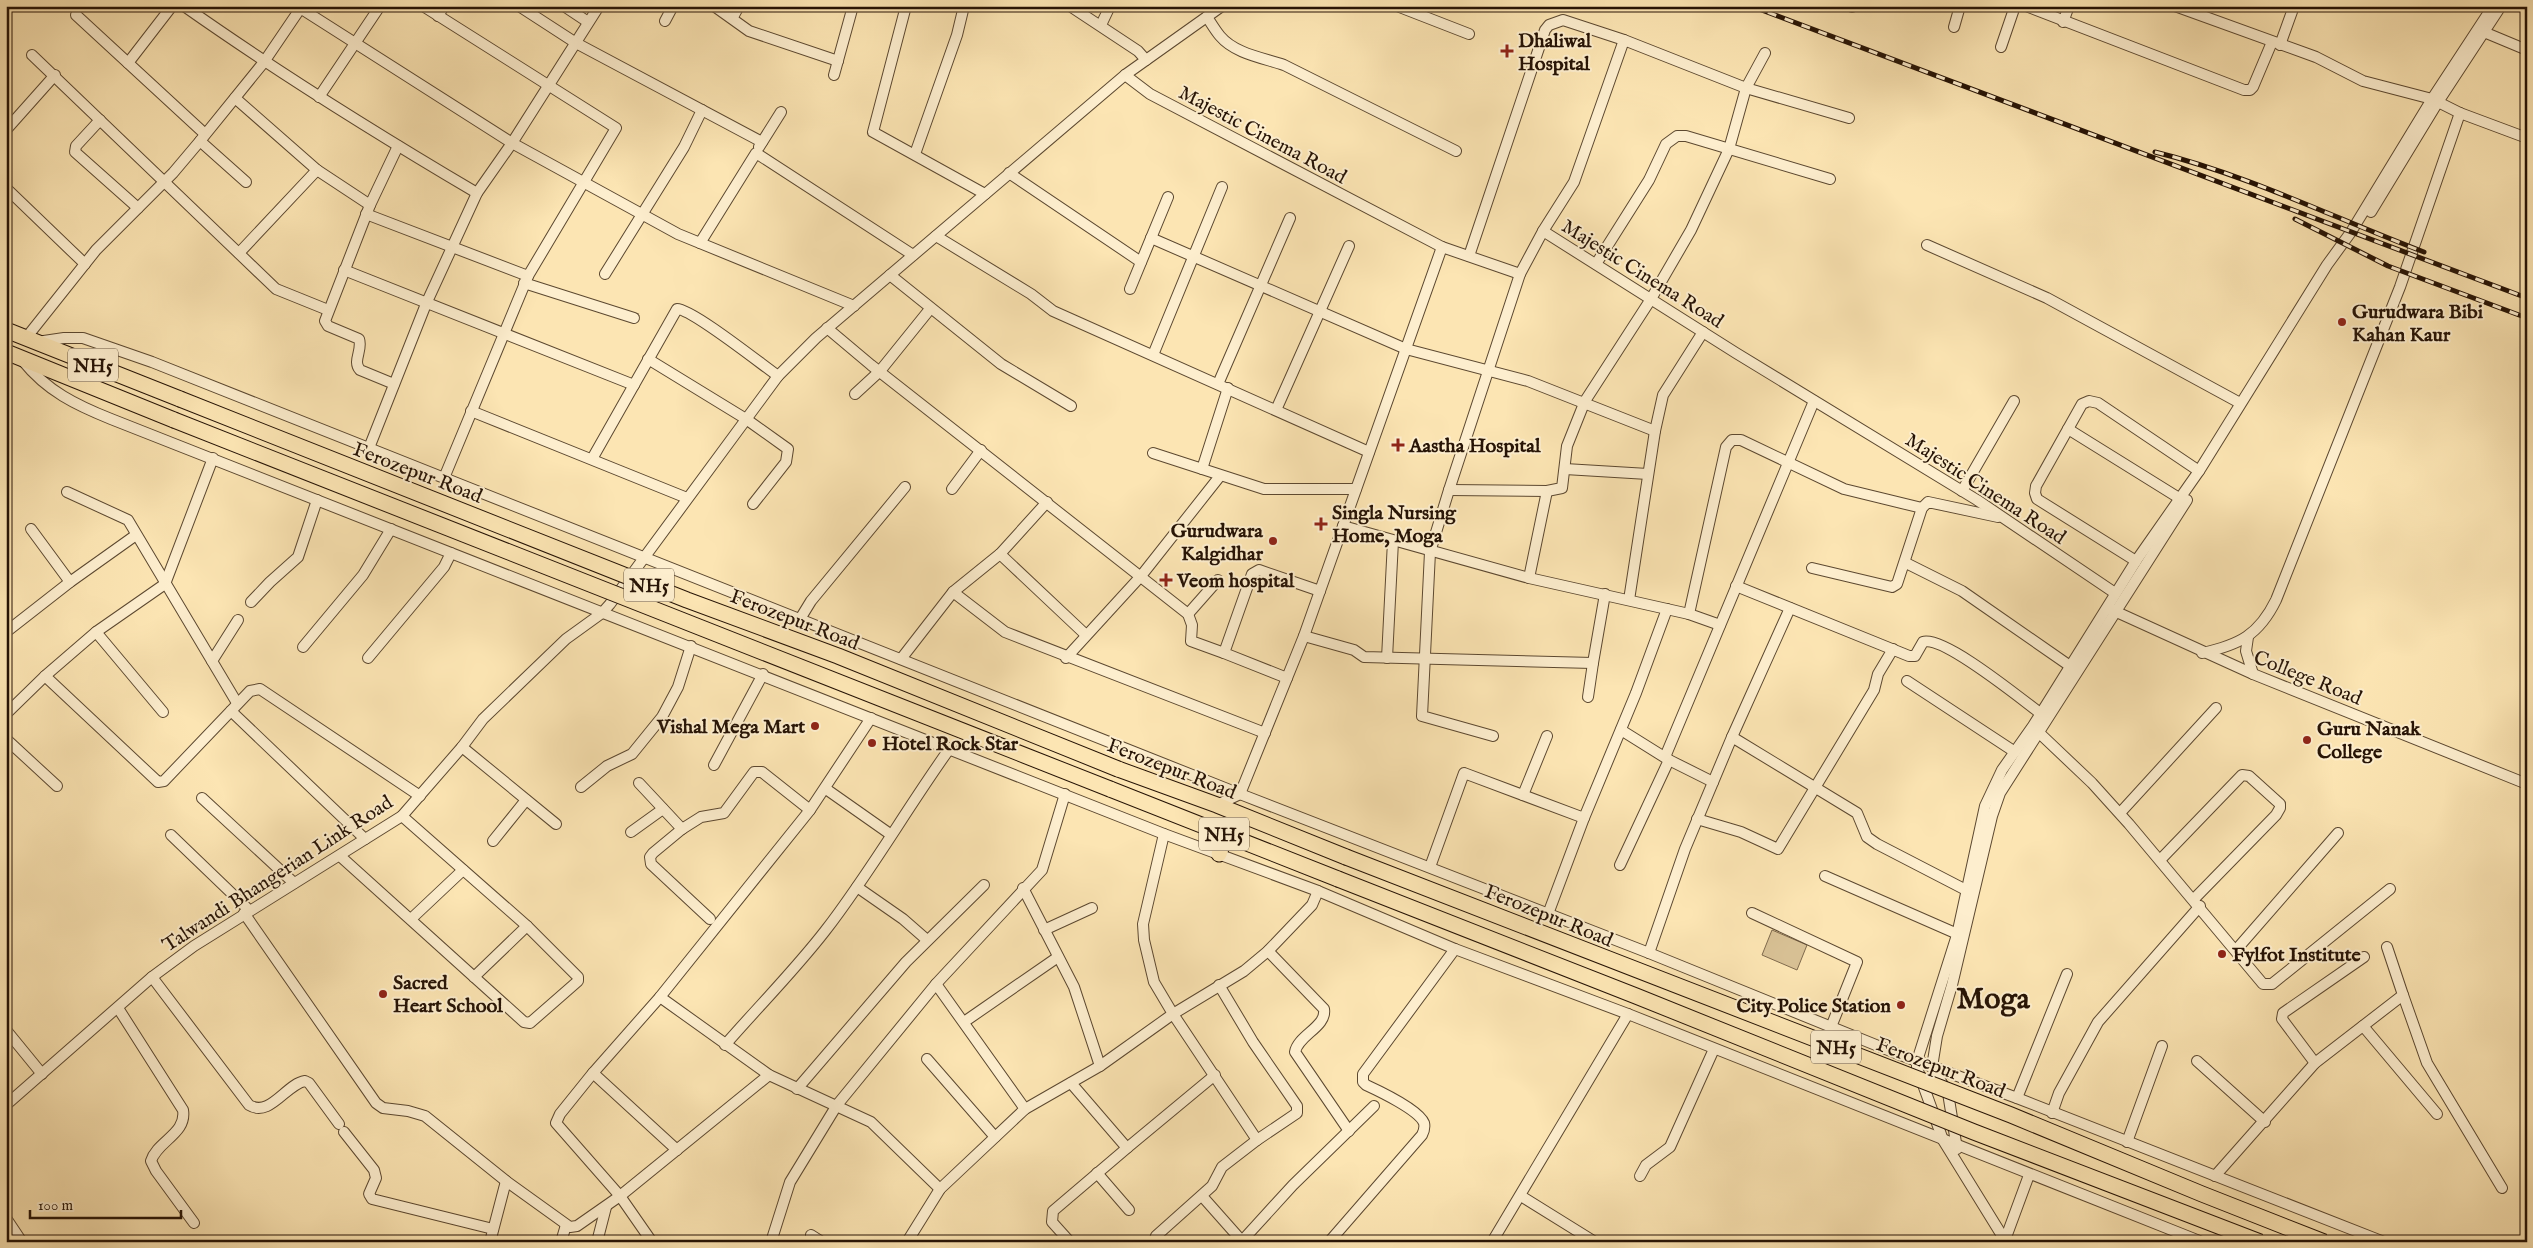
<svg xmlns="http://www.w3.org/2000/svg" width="2533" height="1248" viewBox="0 0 2533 1248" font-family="'IM FELL English',serif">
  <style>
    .green { fill: #d8c195; stroke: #7f6a4d }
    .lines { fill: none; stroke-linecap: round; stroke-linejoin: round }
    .minor-casing { stroke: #5c4830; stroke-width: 12 }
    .highway-casing { stroke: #261305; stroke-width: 17 }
    .minor { stroke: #fdeece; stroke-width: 10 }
    .highway { stroke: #fce5b3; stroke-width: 15 }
    .rail-casing { stroke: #261305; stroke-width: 5 }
    .rail { stroke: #fdeece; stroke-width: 3; stroke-dasharray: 9; stroke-linecap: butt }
    .highway-bridge-casing { stroke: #261305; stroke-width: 17; stroke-linecap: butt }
    .highway-bridge { stroke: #fce5b3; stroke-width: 15 }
    .poi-dot { fill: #8f2418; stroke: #fdeece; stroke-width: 2 }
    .labels { text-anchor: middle; stroke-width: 4; stroke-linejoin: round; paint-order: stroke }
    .shield { fill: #fdeece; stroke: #665541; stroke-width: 1 }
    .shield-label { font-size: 19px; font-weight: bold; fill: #261305 }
    .poi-label { font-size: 20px; font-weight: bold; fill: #261305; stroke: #fdeece; text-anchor: start }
    .street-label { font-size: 20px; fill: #261305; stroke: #fdeece }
    .town-label { font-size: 30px; font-weight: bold; fill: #261305; stroke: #fdeece }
  </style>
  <rect width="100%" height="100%" fill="#fce5b3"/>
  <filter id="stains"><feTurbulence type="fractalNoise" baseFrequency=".004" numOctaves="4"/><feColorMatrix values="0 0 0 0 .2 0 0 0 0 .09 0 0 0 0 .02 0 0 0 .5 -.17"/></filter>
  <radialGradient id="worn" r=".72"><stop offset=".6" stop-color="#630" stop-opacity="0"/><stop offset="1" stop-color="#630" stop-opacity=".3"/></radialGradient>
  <path class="green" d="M1772,930L1807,945L1797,970L1762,955Z"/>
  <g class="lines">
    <defs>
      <g id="minor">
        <path d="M184,6C279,73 377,134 477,193"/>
        <path d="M297,6L512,143L678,234L854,306"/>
        <path d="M423,6L616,128L528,276L444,478"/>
        <path d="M519,6L576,43L762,142"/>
        <path d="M564,6L588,22"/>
        <path d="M714,6L749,31L838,61"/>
        <path d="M906,6L873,132L985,194"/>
        <path d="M1070,6L1138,51L1146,60"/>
        <path d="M1397,6L1469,34"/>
        <path d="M2026,6L2244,90H2250L2253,87L2272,42"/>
        <path d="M2175,6L2316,57L2363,81L2432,99L2460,113L2527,138"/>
        <path d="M1852,7V6"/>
        <path d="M76,15L205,134"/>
        <path d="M438,16L444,6"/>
        <path d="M733,17L739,6"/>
        <path d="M1207,17C1211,23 1215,30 1220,36C1235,54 1264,58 1284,65L1456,151"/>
        <path d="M665,21L673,6"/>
        <path d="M2063,22L2069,6"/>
        <path d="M1101,25L1110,6"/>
        <path d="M1954,27L1960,6"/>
        <path d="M2479,30L2527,50"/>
        <path d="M2280,45L2294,6"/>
        <path d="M2001,47L2015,6"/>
        <path d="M32,55L276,289L328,310"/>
        <path d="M128,63L172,6"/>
        <path d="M834,75L853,6"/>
        <path d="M1125,75L1150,94L1442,247L1520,274L1543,231L1736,353L1977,500L2115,593"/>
        <path d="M319,97L380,6"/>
        <path d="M235,98L317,170L370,205"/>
        <path d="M100,120L76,146L75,152L138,208"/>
        <path d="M6,130L55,75"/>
        <path d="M200,141L246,182"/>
        <path d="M759,147L781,112"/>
        <path d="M915,154L957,35L964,6"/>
        <path d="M1009,173L1141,262"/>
        <path d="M6,188L85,264"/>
        <path d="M2371,212L2438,102L2501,6"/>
        <path d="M366,214L528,276"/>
        <path d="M1543,231L1574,182L1624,40L1746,88L1849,118"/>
        <path d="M936,236L1031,294L1053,311L1369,452"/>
        <path d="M1151,238L1406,349L1528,381L1655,431"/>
        <path d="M700,243L756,153L913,255"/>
        <path d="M1927,245L2047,298L2240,403"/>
        <path d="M239,253L317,170"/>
        <path d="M1469,256L1545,30L1549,25L1563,20L1624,40"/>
        <path d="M1596,264L1649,180L1666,144L1677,136H1686L1830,179"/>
        <path d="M344,270L634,385"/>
        <path d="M605,274L684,147L702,110"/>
        <path d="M890,275L1001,364L1071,406"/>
        <path d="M524,283L634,318"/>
        <path d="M1130,289L1168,197"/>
        <path d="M827,328L871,365L1188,614L1192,625L1191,641L1224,653"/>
        <path d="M26,338L96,250L173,173L200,141L264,62L302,6"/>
        <path d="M37,342L64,338H83L152,362L1240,794L1649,953L1898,1054L2017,1098L2384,1242"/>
        <path d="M1153,355L1222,187"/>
        <path d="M648,359L746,419L788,449L786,462L753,504"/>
        <path d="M23,361C47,391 76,405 111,419L1164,834L1318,891L1455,949L1628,1014L2202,1242"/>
        <path d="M394,384L360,370C352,361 363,350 359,339L328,326L325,321L370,205L398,146"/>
        <path d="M1218,384L1290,218"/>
        <path d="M855,394L880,371L930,309"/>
        <path d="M1276,410L1349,246"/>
        <path d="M471,411L687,498"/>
        <path d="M2068,429L2179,498"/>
        <path d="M369,448L426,304L477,193L512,143L599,6"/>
        <path d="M1153,453L1264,489H1356"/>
        <path d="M592,459L677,309C692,309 761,364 778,376"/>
        <path d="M1202,469L1228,388"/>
        <path d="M1565,469L1648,474"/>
        <path d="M952,489L981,450"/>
        <path d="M1449,490L1547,491L1562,488L1567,446L1585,401L1651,299L1691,230L1729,149L1746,88L1765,53"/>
        <path d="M1962,491L2014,401"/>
        <path d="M67,492L128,520L237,703"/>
        <path d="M1343,526L1529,578L1689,614"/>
        <path d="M31,529L70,582"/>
        <path d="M1000,554L1086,635"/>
        <path d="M2136,561L2037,499L2035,493L2036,486L2082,404L2089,401L2098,403L2199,471"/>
        <path d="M1906,563L1962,591L2070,666"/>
        <path d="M1812,568L1892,587L1897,584L1922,508L1928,502L1998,517"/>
        <path d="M1529,578L1547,491"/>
        <path d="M1736,586L1909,656H1915L1923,642C1943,635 2021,699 2040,713"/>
        <path d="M953,592L1005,632L1265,733"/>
        <path d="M1629,600L1655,431L1663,395L1703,332"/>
        <path d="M251,602L270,582L298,557L317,500"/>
        <path d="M2110,609L2253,674L2527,784"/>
        <path d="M1188,614L1218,580"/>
        <path d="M800,619L811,601L905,487"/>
        <path d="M1720,625L1689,614L1726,447L1732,440H1741L1844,489L1922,508"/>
        <path d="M6,632L70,582L136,535"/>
        <path d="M96,632L163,712"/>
        <path d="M1304,636L1354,650L1364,657L1593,663L1605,594"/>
        <path d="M2248,637L2246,651L2253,674"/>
        <path d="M303,647L363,575L391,529"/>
        <path d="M2202,653C2239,645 2259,635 2276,600L2400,287L2460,113"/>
        <path d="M368,658L444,567L451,553"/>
        <path d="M1066,658L1141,576L1220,476"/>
        <path d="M1387,658L1393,541"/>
        <path d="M901,659L953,592L1000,554L1047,502"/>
        <path d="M212,661L238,620"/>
        <path d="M45,676L158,782L164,781L250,691L260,689L420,796"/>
        <path d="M1287,678L1224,653L1252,574L1259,570L1320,591"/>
        <path d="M1907,681L2015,752"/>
        <path d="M1588,697L1593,663"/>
        <path d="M231,711L365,839"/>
        <path d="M6,714L45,676L96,632L165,584L213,458"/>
        <path d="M871,718L810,810L660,997L769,1075L871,1122L940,1189"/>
        <path d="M2033,727L2092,783L2129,824L2263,984H2272L2390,889"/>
        <path d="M1493,736L1422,716L1430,552L1449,490L1520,274"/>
        <path d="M1732,737L1790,608"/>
        <path d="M6,739L57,786"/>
        <path d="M462,747L556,824"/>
        <path d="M1665,757L1814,401"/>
        <path d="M1669,760L1713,782"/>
        <path d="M714,765L763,674"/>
        <path d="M639,783L682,829"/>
        <path d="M581,787L607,766L632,754L662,717L678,687L691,646"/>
        <path d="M826,789L890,834"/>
        <path d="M1523,795L1547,736"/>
        <path d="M202,798L294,883"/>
        <path d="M1217,805L1240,794L1304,636L1442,247"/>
        <path d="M2120,813L2216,708"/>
        <path d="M1697,819L1741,832L1778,849L1874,690L1878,674L1893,649"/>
        <path d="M631,832L663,809"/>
        <path d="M1164,834L1143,924L1144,940L1154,982L1173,1014L1257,1140"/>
        <path d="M171,835L249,910"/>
        <path d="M493,841L526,800"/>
        <path d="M340,856L524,1022L530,1023L578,981V977L527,926L402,816"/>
        <path d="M2160,860L2242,775L2249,776L2280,804V808L2276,815L2194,899"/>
        <path d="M1620,865L1669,760L1621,730"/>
        <path d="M1430,867L1464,773L1584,818L1636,693L1667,609"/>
        <path d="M1825,876L1962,936"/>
        <path d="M857,887L903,919L927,940"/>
        <path d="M1023,888L1074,987L1100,1066"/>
        <path d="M244,913L376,1103L383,1108L408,1111L425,1116L506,1181L570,1227L577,1226L620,1196L769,1075"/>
        <path d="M1752,913L1857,962L1831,1027"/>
        <path d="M1548,914L1584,818"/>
        <path d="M411,919L463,870"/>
        <path d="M710,919L651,864L650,857L653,853L682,829L701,817L724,813L754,772H762L810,810"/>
        <path d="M1044,930L1092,908"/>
        <path d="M2236,950L2338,833"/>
        <path d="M1268,951L1324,1009C1327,1027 1298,1035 1295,1052L1349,1131"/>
        <path d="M1649,953L1685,849L1732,737L1857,813L1867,837L1877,844L1966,890"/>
        <path d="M152,977L249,1105C270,1118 286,1084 305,1081L309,1083L339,1124"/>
        <path d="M474,977L527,926"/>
        <path d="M936,984L1025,1109"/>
        <path d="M2403,995L2427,1063L2502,1188"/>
        <path d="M660,997L593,1073L677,1150"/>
        <path d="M118,1008L183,1110C187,1134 157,1141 151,1161L156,1171L194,1223"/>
        <path d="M964,1022L1058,957"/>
        <path d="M2363,1026L2437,1114"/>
        <path d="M6,1030L42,1074"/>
        <path d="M725,1045C758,1007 794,971 825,931C870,873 907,808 950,748"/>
        <path d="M927,1059L995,1137"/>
        <path d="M2197,1061L2265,1122"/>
        <path d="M2315,1063L2282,1019L2283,1013L2364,957"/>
        <path d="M593,1073L560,1114L556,1123L620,1196L652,1242"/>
        <path d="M797,1089L906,962L984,885"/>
        <path d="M2017,1098L2067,974"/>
        <path d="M6,1105L152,977L194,946L402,816L462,747L483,719L566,639L602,613L610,604L778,376L816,338L1125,75L1222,6"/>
        <path d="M2052,1113L2059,1093L2098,1022L2200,906"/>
        <path d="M344,1132L374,1170L376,1178L369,1194L372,1199L493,1229"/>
        <path d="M2127,1142L2162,1046"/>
        <path d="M1127,1148L1215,1075"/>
        <path d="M1957,1149L1948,1093L1932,1067L1937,1036L1952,985L1992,816L2000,793L2187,500"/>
        <path d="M1097,1173L1129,1210"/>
        <path d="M1640,1176L1646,1165L1670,1147L1714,1049"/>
        <path d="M2215,1176L2315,1063L2403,995L2387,947"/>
        <path d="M1202,1196L1241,1240"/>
        <path d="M1521,1196L1595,1242"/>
        <path d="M6,1218L22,1242"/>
        <path d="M811,1235L822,1242"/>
        <path d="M2005,1240L2029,1175"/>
        <path d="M490,1242L506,1181"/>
        <path d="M561,1242L566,1225"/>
        <path d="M597,1242L606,1207"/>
        <path d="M771,1242L790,1182L837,1105L936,984L1042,870L1065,794"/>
        <path d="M907,1242L940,1189L1025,1109L1100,1066L1173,1014L1244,971L1268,951L1312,905L1318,891"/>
        <path d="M1070,1242L1052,1222L1053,1211L1127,1148L1071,1083"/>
        <path d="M1154,1242L1156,1236L1212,1186L1222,1167L1257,1140L1297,1113V1106L1253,1042L1219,985"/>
        <path d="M1241,1242L1293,1185L1374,1106"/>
        <path d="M1329,1242L1422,1135C1424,1131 1425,1127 1424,1123C1419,1110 1379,1091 1366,1085L1363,1082V1074L1455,949"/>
        <path d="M1492,1242L1628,1014"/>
        <path d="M2006,1242L1943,1140L1917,1068V1061L1957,935L1985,806L2002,770L2033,726L2136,561L2199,471L2327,265L2351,232L2432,99L2493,6"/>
      </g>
      <g id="highway">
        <path d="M6,330L180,399"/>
        <path d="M6,352L174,420"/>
        <path d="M1118,769L1217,805L1346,857"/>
        <path d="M1110,789L1338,879"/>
        <path d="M1219,854L1226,834"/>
      </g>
    </defs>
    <use href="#minor" class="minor-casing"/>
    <use href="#highway" class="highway-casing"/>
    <use href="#minor" class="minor"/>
    <use href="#highway" class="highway"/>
    <defs>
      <g id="rail">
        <path d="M1751,6L2527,298"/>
        <path d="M2155,152C2248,175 2334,218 2424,252"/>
        <path d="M2295,219L2388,266L2527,318"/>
      </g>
    </defs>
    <use href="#rail" class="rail-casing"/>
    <use href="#rail" class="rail"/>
    <defs>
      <g id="highway-bridge">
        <path d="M180,399L687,600L838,656L1118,769"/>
        <path d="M174,420L1110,789"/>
        <path d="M1346,857L2011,1115L2202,1194L2324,1242"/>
        <path d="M1338,879L1636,996L1974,1132L2260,1242"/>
      </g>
    </defs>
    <use href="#highway-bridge" class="highway-bridge-casing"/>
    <use href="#highway-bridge" class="highway-bridge"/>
  </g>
  <g class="poi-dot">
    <path d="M1504.5 43.5h5v5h5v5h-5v5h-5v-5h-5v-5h5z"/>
    <circle cx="2342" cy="322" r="5"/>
    <path d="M1395.5 437.5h5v5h5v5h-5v5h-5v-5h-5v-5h5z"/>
    <path d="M1318.5 516.5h5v5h5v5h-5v5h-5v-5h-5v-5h5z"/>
    <circle cx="1273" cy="541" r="5"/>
    <path d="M1163.5 572.5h5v5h5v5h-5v5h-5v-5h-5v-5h5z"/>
    <circle cx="815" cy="726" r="5"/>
    <circle cx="2307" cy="740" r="5"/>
    <circle cx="872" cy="743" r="5"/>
    <circle cx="2222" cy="954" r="5"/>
    <circle cx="383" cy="994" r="5"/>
    <circle cx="1901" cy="1005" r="5"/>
  </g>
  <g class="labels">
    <g class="shield">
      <rect x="68" y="348.5" width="50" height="33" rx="4"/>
      <rect x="624" y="568.5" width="50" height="33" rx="4"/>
      <rect x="1199" y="817.5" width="50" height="33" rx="4"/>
      <rect x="1811" y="1030.5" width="50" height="33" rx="4"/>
    </g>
    <g class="shield-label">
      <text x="93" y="372">NH5</text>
      <text x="649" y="592">NH5</text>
      <text x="1224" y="841">NH5</text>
      <text x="1836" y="1054">NH5</text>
    </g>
    <g class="poi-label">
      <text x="1518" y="47">Dhaliwal<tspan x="1518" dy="23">Hospital</tspan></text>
      <text x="2352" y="318">Gurudwara Bibi<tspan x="2352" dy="23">Kahan Kaur</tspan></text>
      <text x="1409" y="452">Aastha Hospital</text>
      <text x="1332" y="519">Singla Nursing<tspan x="1332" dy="23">Home, Moga</tspan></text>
      <text x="1263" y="537" text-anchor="end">Gurudwara<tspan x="1263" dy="23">Kalgidhar</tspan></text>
      <text x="1177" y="587">Veom hospital</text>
      <text x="805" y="733" text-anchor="end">Vishal Mega Mart</text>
      <text x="2317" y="735">Guru Nanak<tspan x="2317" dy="23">College</tspan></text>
      <text x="882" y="750">Hotel Rock Star</text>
      <text x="2232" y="961">Fylfot Institute</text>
      <text x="393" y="989">Sacred<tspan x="393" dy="23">Heart School</tspan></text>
      <text x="1891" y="1012" text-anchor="end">City Police Station</text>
    </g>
    <g class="street-label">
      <text transform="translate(1263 134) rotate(28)" y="7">Majestic Cinema Road</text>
      <text transform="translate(1643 273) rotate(32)" y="7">Majestic Cinema Road</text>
      <text transform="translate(418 472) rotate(21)" y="7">Ferozepur Road</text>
      <text transform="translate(1986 488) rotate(33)" y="7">Majestic Cinema Road</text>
      <text transform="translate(795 619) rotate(21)" y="7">Ferozepur Road</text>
      <text transform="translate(2308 677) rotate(22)" y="7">College Road</text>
      <text transform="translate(1172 768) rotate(21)" y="7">Ferozepur Road</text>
      <text transform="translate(277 873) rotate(-33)" y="7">Talwandi Bhangerian Link Road</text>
      <text transform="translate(1549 915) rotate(22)" y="7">Ferozepur Road</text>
      <text transform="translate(1941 1067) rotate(21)" y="7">Ferozepur Road</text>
    </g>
    <g class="town-label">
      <text x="1993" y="1008">Moga</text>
    </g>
  </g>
  <rect width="2533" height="1248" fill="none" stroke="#fce5b3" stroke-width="25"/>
  <rect x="8" y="8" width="2518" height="1233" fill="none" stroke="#261305" stroke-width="2.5"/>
  <rect x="12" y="12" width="2508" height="1223" fill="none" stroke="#261305"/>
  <path d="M30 1210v8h151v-8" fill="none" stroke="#261305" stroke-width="2.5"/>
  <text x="38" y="1210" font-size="15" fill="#261305" stroke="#fdeece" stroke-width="4" paint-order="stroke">100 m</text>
  <rect width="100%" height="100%" filter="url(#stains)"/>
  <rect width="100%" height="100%" fill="url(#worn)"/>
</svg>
